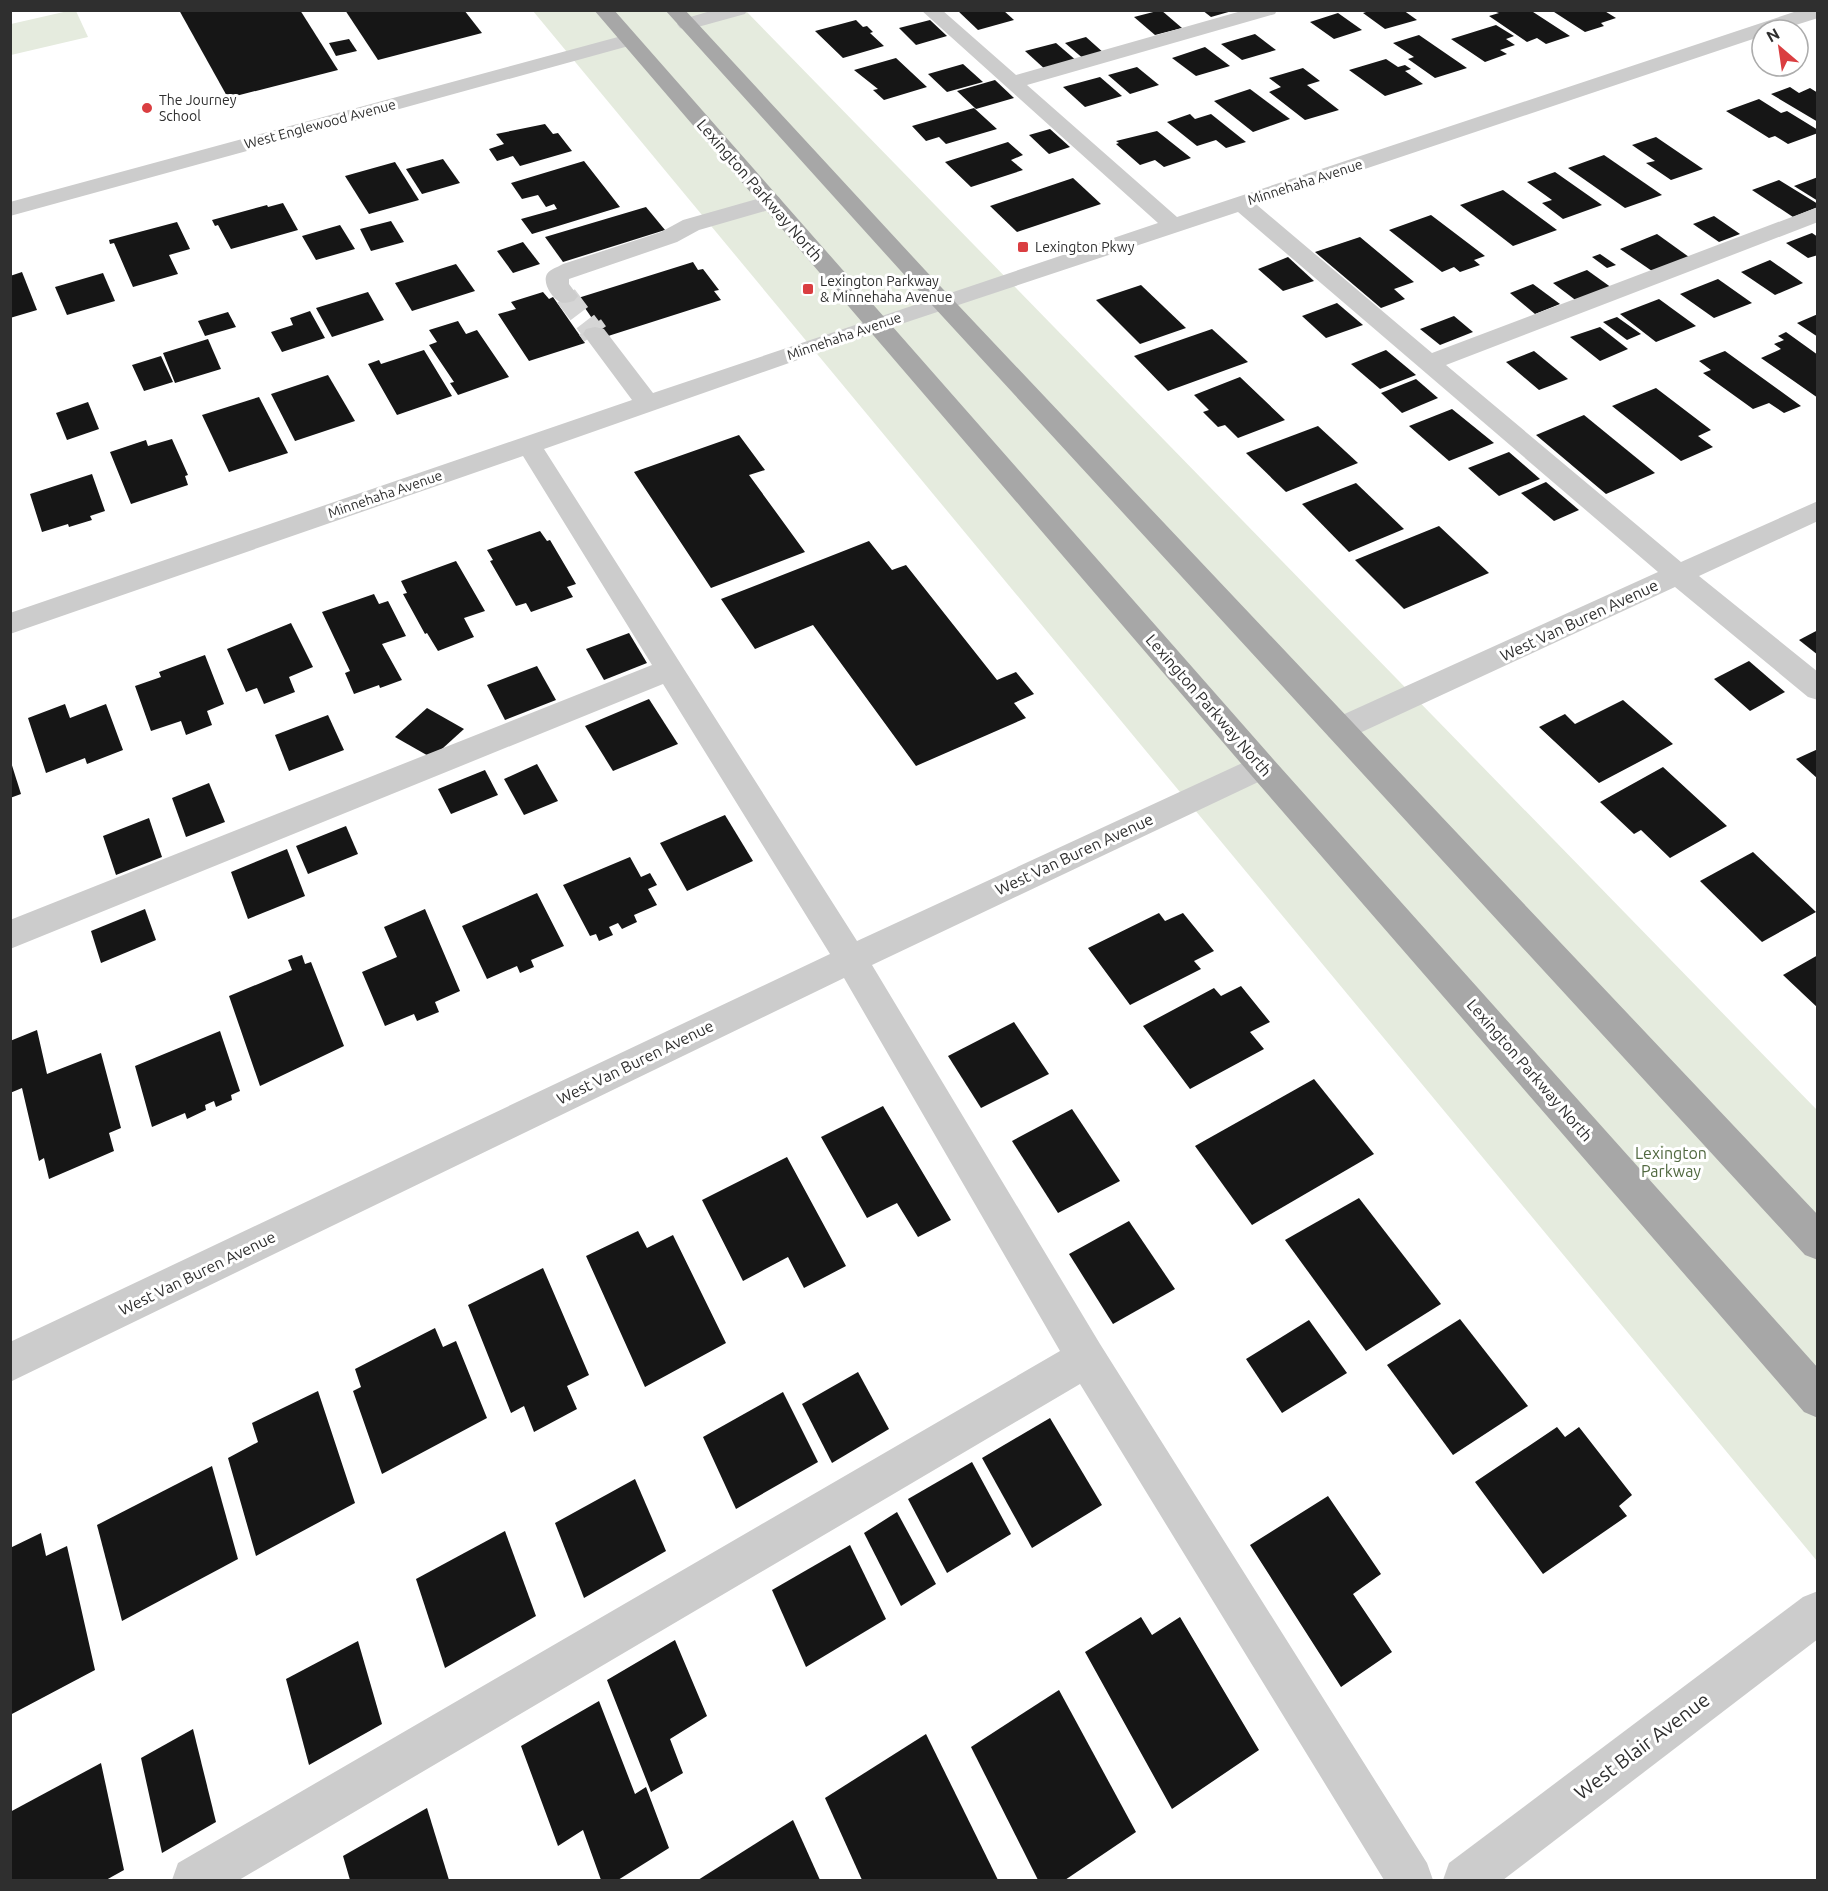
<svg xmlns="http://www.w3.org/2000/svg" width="1828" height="1891" viewBox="0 0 1828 1891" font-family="Ubuntu,sans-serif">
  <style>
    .green { fill: #e5ebde }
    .building { fill: #161616 }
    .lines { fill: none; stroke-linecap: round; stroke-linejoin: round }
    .minor-tunnel-far1 { stroke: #d5d5d5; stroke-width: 22; stroke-dasharray: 22 10; stroke-linecap: butt }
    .minor-tunnel { stroke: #d5d5d5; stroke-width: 27; stroke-dasharray: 27 14; stroke-linecap: butt }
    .minor { fill: #ccc; fill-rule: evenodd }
    .major { fill: #a7a7a7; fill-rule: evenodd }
    .poi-dot { fill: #da3e41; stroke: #fff; stroke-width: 2 }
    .labels { text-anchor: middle; stroke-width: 6; stroke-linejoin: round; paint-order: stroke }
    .far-poi-label { font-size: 14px; fill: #2f2f2f; stroke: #fff; text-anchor: start }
    .far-street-label { font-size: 14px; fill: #2f2f2f; stroke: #fff }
    .street-label { font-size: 16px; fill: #2f2f2f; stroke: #fff }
    .park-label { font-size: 16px; fill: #50683f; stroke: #fff }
    .near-street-label { font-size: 20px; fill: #2f2f2f; stroke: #fff }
  </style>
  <rect width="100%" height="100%" fill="#fff"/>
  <g class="green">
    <path d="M68,11H76L88,37L11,55V24Z"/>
    <path d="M533,11H746L1817,1110V1561Z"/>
  </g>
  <g class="building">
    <path d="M179,10H300L338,70L228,98Z"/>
    <path d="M345,10H464L482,33L378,60Z"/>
    <path d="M957,10H1003L1014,20L978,30Z"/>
    <path d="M1161,10L1182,28L1155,35L1134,17Z"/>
    <path d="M1202,10H1231L1232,11L1211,17Z"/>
    <path d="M1372,10H1403L1417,20L1385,29L1363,13Z"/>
    <path d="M1500,10H1530L1570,36L1546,44L1537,38L1527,42L1489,16L1499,13L1496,12Z"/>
    <path d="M1551,10H1603L1616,18L1601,23L1604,26L1585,32Z"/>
    <path d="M1338,13L1362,30L1334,39L1310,22Z"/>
    <path d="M856,20L863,27L867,26L873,32L870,33L884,46L843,58L815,31Z"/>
    <path d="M930,20L947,36L916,45L899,28Z"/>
    <path d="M1496,25L1514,36L1506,39L1515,45L1500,50L1507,54L1485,62L1451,39Z"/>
    <path d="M1255,34L1276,50L1242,60L1221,44Z"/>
    <path d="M1419,35L1467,68L1435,78L1408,59L1414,57L1393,43Z"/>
    <path d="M1086,37L1105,54L1085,60L1065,43Z"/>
    <path d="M349,39L357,51L336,56L329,43Z"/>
    <path d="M1056,43L1078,62L1047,71L1025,51Z"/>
    <path d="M1205,47L1230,66L1196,76L1172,58Z"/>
    <path d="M896,58L927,87L884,100L873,90L878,89L854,70Z"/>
    <path d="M1386,59L1398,67L1405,65L1411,69L1405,71L1423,84L1385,96L1349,70Z"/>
    <path d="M963,64L983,82L947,92L928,74Z"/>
    <path d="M1137,67L1159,85L1130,94L1108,75Z"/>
    <path d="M1303,68L1320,81L1307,85L1339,110L1305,120L1269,92L1281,87L1269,78Z"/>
    <path d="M1100,77L1122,96L1085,107L1063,87Z"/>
    <path d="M995,80L1014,98L976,109L957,91Z"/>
    <path d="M1790,87L1799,93L1810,88L1818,93V122L1771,94Z"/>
    <path d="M1250,89L1290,119L1253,132L1214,101Z"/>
    <path d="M1759,99L1781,113L1787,111L1818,130V133L1788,144L1775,136L1769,138L1726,111Z"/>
    <path d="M974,108L997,129L946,144L939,137L926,141L912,126Z"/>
    <path d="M1190,114L1195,119L1211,114L1246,142L1226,148L1216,140L1197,146L1167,122Z"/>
    <path d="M545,124L553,134L558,133L572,151L520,166L513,156L497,161L489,149L504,144L496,134Z"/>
    <path d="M1050,129L1070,147L1049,154L1029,135Z"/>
    <path d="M1157,131L1191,158L1164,167L1155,160L1140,165L1116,144L1119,143L1116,141Z"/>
    <path d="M1656,137L1703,169L1671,180L1646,163L1655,161L1632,145Z"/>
    <path d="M1008,142L1023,155L1011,160L1023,170L971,187L945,162Z"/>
    <path d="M1604,155L1662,195L1625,208L1568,168Z"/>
    <path d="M443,159L460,183L422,194L406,169Z"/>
    <path d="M584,161L620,207L532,234L521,219L557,209L554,204L546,207L538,195L522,199L511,183Z"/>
    <path d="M395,162L419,200L369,214L345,176Z"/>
    <path d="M1555,172L1602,205L1563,219L1542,203L1552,200L1527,182Z"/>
    <path d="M1818,177V201L1794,186Z"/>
    <path d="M1073,178L1101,204L1017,232L990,206Z"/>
    <path d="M1779,180L1818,204V207L1793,217L1752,190Z"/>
    <path d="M1503,190L1557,230L1513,246L1460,205Z"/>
    <path d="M283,203L298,230L231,249L218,225L215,226L212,220L267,205L268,207Z"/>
    <path d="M646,207L665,230L563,262L545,237Z"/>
    <path d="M1431,215L1485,256L1474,260L1480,265L1460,272L1454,267L1442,272L1389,230Z"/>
    <path d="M1714,216L1740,234L1719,242L1693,224Z"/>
    <path d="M391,221L404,242L371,251L360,229Z"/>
    <path d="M177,222L190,249L169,255L178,274L133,287L114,243L110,244L109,240Z"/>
    <path d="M340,225L355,249L316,260L302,236Z"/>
    <path d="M1812,233L1818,237V255L1808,258L1786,243Z"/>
    <path d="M1657,234L1689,257L1652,271L1620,249Z"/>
    <path d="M1360,237L1414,282L1394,289L1405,299L1381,308L1315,252Z"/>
    <path d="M523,242L540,264L513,273L497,251Z"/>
    <path d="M1600,254L1616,265L1607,268L1592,257Z"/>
    <path d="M1288,257L1314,281L1283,291L1258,269Z"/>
    <path d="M1770,260L1803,283L1775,295L1741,272Z"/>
    <path d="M693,262L698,270L703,269L719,290L714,291L721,300L605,337L578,298Z"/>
    <path d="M456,264L475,291L412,311L395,283Z"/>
    <path d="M1587,270L1612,288L1578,302L1553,283Z"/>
    <path d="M22,272L37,310L10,318V276Z"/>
    <path d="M103,273L115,301L67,315L55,287Z"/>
    <path d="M1718,279L1752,303L1714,318L1680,294Z"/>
    <path d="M1533,284L1560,304L1535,314L1510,293Z"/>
    <path d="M1141,285L1186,328L1140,344L1096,300Z"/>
    <path d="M368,292L384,320L332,337L316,308Z"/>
    <path d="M543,292L549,299L553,297L585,343L529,361L498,314L516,309L511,302Z"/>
    <path d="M1659,299L1696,326L1656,342L1620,314Z"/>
    <path d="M1337,303L1363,325L1326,338L1302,316Z"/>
    <path d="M310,311L325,338L282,352L271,332L293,325L290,318Z"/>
    <path d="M228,312L236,327L205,336L198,321Z"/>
    <path d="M1818,314V337L1797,323Z"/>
    <path d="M1454,316L1473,332L1440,345L1420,329Z"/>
    <path d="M1617,317L1641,334L1627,340L1603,322Z"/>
    <path d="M458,321L466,334L477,330L509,377L458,395L450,383L454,382L429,345L437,342L429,330Z"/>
    <path d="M1600,327L1628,349L1600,361L1570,337Z"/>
    <path d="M1212,329L1248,362L1168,391L1134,356Z"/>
    <path d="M1786,332L1818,355V398L1761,358L1781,349L1774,344L1784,340L1778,336Z"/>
    <path d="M208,339L221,369L175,383L163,353Z"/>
    <path d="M424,350L452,396L397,415L368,364L379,360L381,364Z"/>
    <path d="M1386,350L1416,375L1380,389L1351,364Z"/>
    <path d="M1534,351L1568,379L1539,390L1506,362Z"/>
    <path d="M1725,351L1801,406L1784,413L1769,403L1753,409L1703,373L1711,370L1699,361Z"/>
    <path d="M161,356L173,382L144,391L132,365Z"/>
    <path d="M328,375L355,421L295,441L271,394Z"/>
    <path d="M1240,377L1285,420L1238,438L1225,425L1218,427L1203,412L1209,410L1194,395Z"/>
    <path d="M1416,379L1438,398L1402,413L1381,393Z"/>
    <path d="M1656,388L1711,430L1698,436L1713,447L1681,461L1612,406Z"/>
    <path d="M259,397L288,453L229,472L202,415Z"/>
    <path d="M88,402L99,429L67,440L56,413Z"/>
    <path d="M1452,409L1494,443L1449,461L1409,426Z"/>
    <path d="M1584,415L1655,473L1606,494L1536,435Z"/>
    <path d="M1318,426L1358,463L1286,492L1246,453Z"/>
    <path d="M739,435L765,470L749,475L805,552L711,588L634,472Z"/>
    <path d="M172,439L188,475L185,476L188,485L131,504L110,452L146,440L148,446Z"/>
    <path d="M1509,452L1540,479L1499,496L1468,468Z"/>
    <path d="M92,474L105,511L90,516L92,520L69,527L68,524L42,532L30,494Z"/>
    <path d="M1546,482L1579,510L1554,521L1521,493Z"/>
    <path d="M1356,483L1404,529L1349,552L1302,504Z"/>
    <path d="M1439,526L1489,573L1404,609L1355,560Z"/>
    <path d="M540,531L547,541L550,540L576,584L567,587L573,597L531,612L526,603L516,606L490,561L493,560L487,550Z"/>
    <path d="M869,541L892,570L906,565L997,680L1016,672L1034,694L1014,703L1026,718L916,766L813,625L755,649L721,599Z"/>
    <path d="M456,561L485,611L464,618L474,637L438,651L427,633L425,634L403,594L407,593L401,581Z"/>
    <path d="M374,594L379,604L388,601L406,636L382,644L402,680L380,688L379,685L354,694L345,673L350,671L322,612Z"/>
    <path d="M291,623L313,667L289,677L295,692L264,704L257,688L246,692L227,649Z"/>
    <path d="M1818,630V655L1799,640Z"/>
    <path d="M629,633L647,663L604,680L586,649Z"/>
    <path d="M205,655L224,704L207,711L212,725L186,735L181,721L151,731L135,686L161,677L159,672Z"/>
    <path d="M1749,661L1785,692L1750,711L1714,679Z"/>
    <path d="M537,666L556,700L505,720L487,685Z"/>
    <path d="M649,699L678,744L613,771L585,726Z"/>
    <path d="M1623,700L1673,744L1599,783L1539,727L1565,714L1575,724Z"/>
    <path d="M65,704L70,718L106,704L123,750L87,764L85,758L46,773L28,718Z"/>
    <path d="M427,708L464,729L432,758L395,737Z"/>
    <path d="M328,715L344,750L289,771L275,735Z"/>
    <path d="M1818,749V779L1796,759Z"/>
    <path d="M10,759L21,794L10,798Z"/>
    <path d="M537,764L558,801L524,815L504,779Z"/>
    <path d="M1663,767L1727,826L1670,858L1641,830L1634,834L1600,802Z"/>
    <path d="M485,770L498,795L451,814L438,789Z"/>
    <path d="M209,783L225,822L186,837L172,798Z"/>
    <path d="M725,815L753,861L687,891L660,843Z"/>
    <path d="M149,818L162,857L116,875L103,836Z"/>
    <path d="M346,826L358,854L308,874L296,846Z"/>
    <path d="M287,849L305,896L248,919L231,872Z"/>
    <path d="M1753,852L1816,912L1762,942L1700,881Z"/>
    <path d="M630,857L641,877L650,873L657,885L648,889L657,905L634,915L637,922L622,929L618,923L609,927L613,935L599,941L596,934L590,936L563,885Z"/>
    <path d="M537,893L564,946L531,960L534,967L520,973L517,966L487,979L462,926Z"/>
    <path d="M145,909L156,940L101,963L91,931Z"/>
    <path d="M425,909L460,991L435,1002L439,1012L417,1021L414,1014L385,1026L362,972L397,957L384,927Z"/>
    <path d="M1159,913L1165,921L1183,913L1214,951L1194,961L1201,969L1130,1005L1088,948Z"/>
    <path d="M302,955L305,964L311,962L344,1046L260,1086L229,996L292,970L288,960Z"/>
    <path d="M1818,955V1008L1783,975Z"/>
    <path d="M1241,986L1270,1022L1250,1032L1264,1049L1190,1089L1143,1026L1214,988L1221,996Z"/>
    <path d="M1014,1022L1049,1074L981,1108L948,1056Z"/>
    <path d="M37,1030L47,1074L101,1053L121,1128L109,1133L114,1151L49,1179L44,1158L39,1161L22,1088L10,1093V1041Z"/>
    <path d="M220,1031L240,1091L231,1095L232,1100L216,1107L214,1101L205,1105L206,1110L187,1119L185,1113L152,1127L135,1066Z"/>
    <path d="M1314,1079L1374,1154L1252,1225L1195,1146Z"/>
    <path d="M883,1106L951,1220L918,1237L897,1203L867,1218L821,1137Z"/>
    <path d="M1072,1109L1120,1181L1058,1213L1012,1141Z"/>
    <path d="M787,1157L846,1266L804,1288L788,1257L743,1281L702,1200Z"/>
    <path d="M1359,1198L1441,1304L1366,1351L1285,1240Z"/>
    <path d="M1129,1221L1175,1289L1113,1324L1069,1254Z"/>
    <path d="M638,1231L647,1248L673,1235L726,1343L645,1387L586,1256Z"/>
    <path d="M543,1268L589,1375L567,1386L577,1409L534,1432L524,1406L511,1413L468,1305Z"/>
    <path d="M1460,1319L1528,1406L1453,1455L1387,1365Z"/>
    <path d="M1309,1320L1347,1373L1282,1413L1246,1359Z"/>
    <path d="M435,1328L443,1347L456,1341L487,1418L382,1474L353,1391L361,1387L355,1369Z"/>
    <path d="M858,1372L889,1429L832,1463L802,1404Z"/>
    <path d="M318,1391L355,1503L256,1556L228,1458L258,1442L252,1423Z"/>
    <path d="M783,1392L818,1462L736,1509L703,1437Z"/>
    <path d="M1050,1418L1102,1505L1032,1548L982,1458Z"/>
    <path d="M1557,1427L1565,1437L1579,1427L1632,1495L1619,1506L1627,1516L1543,1574L1475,1482Z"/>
    <path d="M972,1462L1011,1534L947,1573L908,1499Z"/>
    <path d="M212,1466L238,1559L122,1621L97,1525Z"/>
    <path d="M635,1479L666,1551L584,1598L555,1523Z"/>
    <path d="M1328,1496L1381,1574L1353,1594L1392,1652L1341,1687L1250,1545Z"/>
    <path d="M897,1512L936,1584L901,1606L864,1533Z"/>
    <path d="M505,1531L536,1616L445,1668L416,1579Z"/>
    <path d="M41,1533L46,1556L67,1546L95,1670L10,1715V1548Z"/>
    <path d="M850,1545L886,1619L806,1667L772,1590Z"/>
    <path d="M1141,1617L1152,1635L1180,1617L1259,1750L1172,1809L1085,1652Z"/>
    <path d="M675,1640L707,1716L670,1739L683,1773L651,1792L607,1680Z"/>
    <path d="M358,1641L382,1724L309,1765L286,1679Z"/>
    <path d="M1059,1690L1136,1832L1065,1880H1038L971,1747Z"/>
    <path d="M599,1701L635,1794L646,1787L669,1848L618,1880H601L583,1830L558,1846L521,1746Z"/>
    <path d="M193,1729L216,1822L162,1853L141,1758Z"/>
    <path d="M926,1734L998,1880H862L825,1798Z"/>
    <path d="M101,1763L124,1870L106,1880H10V1812Z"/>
    <path d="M427,1808L449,1880H350L343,1856Z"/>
    <path d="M793,1820L820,1880H698Z"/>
  </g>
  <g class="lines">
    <path class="minor-tunnel-far1" d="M566,296L591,329"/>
    <path class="minor-tunnel" d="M590,327L595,334"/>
    <g class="minor">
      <path d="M714,10H747L745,14L687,30L680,28L677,24L680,20Z"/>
      <path d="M921,10H942L1016,75L1245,10H1277L1275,14L1027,85L1177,217L1800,10H1818V18L1780,30H1762V36L1257,205L1432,353L1818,207V222L1446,365L1681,562L1818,501V521L1699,576L1818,672V700L1808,697L1675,587L1351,737L1340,740L1329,737L1325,729L1329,721L1658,572L1238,212L886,329L544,449L857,941L1251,759L1262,755L1273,759L1277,767L1273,775L872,965L1100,1344L1427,1863L1433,1880H1384L1080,1384L239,1880H172L178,1863L1060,1351L844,978L10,1382V1342L830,954L663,684L10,949V920L652,665L523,456L10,634V613L632,400L583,334L586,329L595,327L604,329L653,393L1158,223Z"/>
      <path d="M629,34L636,36L639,40L636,44L10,216V202Z"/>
      <path d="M771,195L779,197L782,202L779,207L699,230L677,242L569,279V284L578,296L574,301C569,302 565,304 560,302C552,298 542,283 547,274C550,269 558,267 563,264L661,232L683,220Z"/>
      <path d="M1818,1591V1639L1503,1880H1443L1449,1863L1803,1597Z"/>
    </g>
    <g class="major">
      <path d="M594,10H614L1273,759L1818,1368V1418L1804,1412L1251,775Z"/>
      <path d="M665,10H685L925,270L1818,1215V1260L1805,1255L909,280Z"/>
    </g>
  </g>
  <g class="poi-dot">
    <circle cx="147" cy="108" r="6"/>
    <rect x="1017" y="241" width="12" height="12" rx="3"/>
    <rect x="802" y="283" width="12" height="12" rx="3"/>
  </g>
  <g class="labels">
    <g class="far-poi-label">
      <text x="159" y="105">The Journey<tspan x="159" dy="16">School</tspan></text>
      <text x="1035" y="252">Lexington Pkwy</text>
      <text x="820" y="286">Lexington Parkway<tspan x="820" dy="16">&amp; Minnehaha Avenue</tspan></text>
    </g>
    <g class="far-street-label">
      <text transform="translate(320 124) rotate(-15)" y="5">West Englewood Avenue</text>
      <text transform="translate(1305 182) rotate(-18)" y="5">Minnehaha Avenue</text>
      <text transform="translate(844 336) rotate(-19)" y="5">Minnehaha Avenue</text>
      <text transform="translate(385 494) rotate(-19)" y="5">Minnehaha Avenue</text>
    </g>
    <g class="street-label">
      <text transform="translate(760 190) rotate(49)" y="6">Lexington Parkway North</text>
      <text transform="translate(1579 620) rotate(-25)" y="6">West Van Buren Avenue</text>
      <text transform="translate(1209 705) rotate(49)" y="6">Lexington Parkway North</text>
      <text transform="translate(1074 854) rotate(-25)" y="6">West Van Buren Avenue</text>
      <text transform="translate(635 1062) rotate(-26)" y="6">West Van Buren Avenue</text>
      <text transform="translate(1530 1070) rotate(49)" y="6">Lexington Parkway North</text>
      <text transform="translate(197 1273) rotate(-26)" y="6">West Van Buren Avenue</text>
    </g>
    <g class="park-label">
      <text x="1671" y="1159">Lexington<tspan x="1671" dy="18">Parkway</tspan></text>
    </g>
    <g class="near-street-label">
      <text transform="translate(1642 1746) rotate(-37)" y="7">West Blair Avenue</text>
    </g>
  </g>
  <rect width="1828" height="1891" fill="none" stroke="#2f2f2f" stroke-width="24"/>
  <g transform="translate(1780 48) rotate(331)"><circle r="28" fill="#ffffff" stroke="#acacac" stroke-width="1.5"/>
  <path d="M0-4.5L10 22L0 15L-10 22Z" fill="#da3e41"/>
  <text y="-9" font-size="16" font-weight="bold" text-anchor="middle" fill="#2f2f2f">N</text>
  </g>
</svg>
